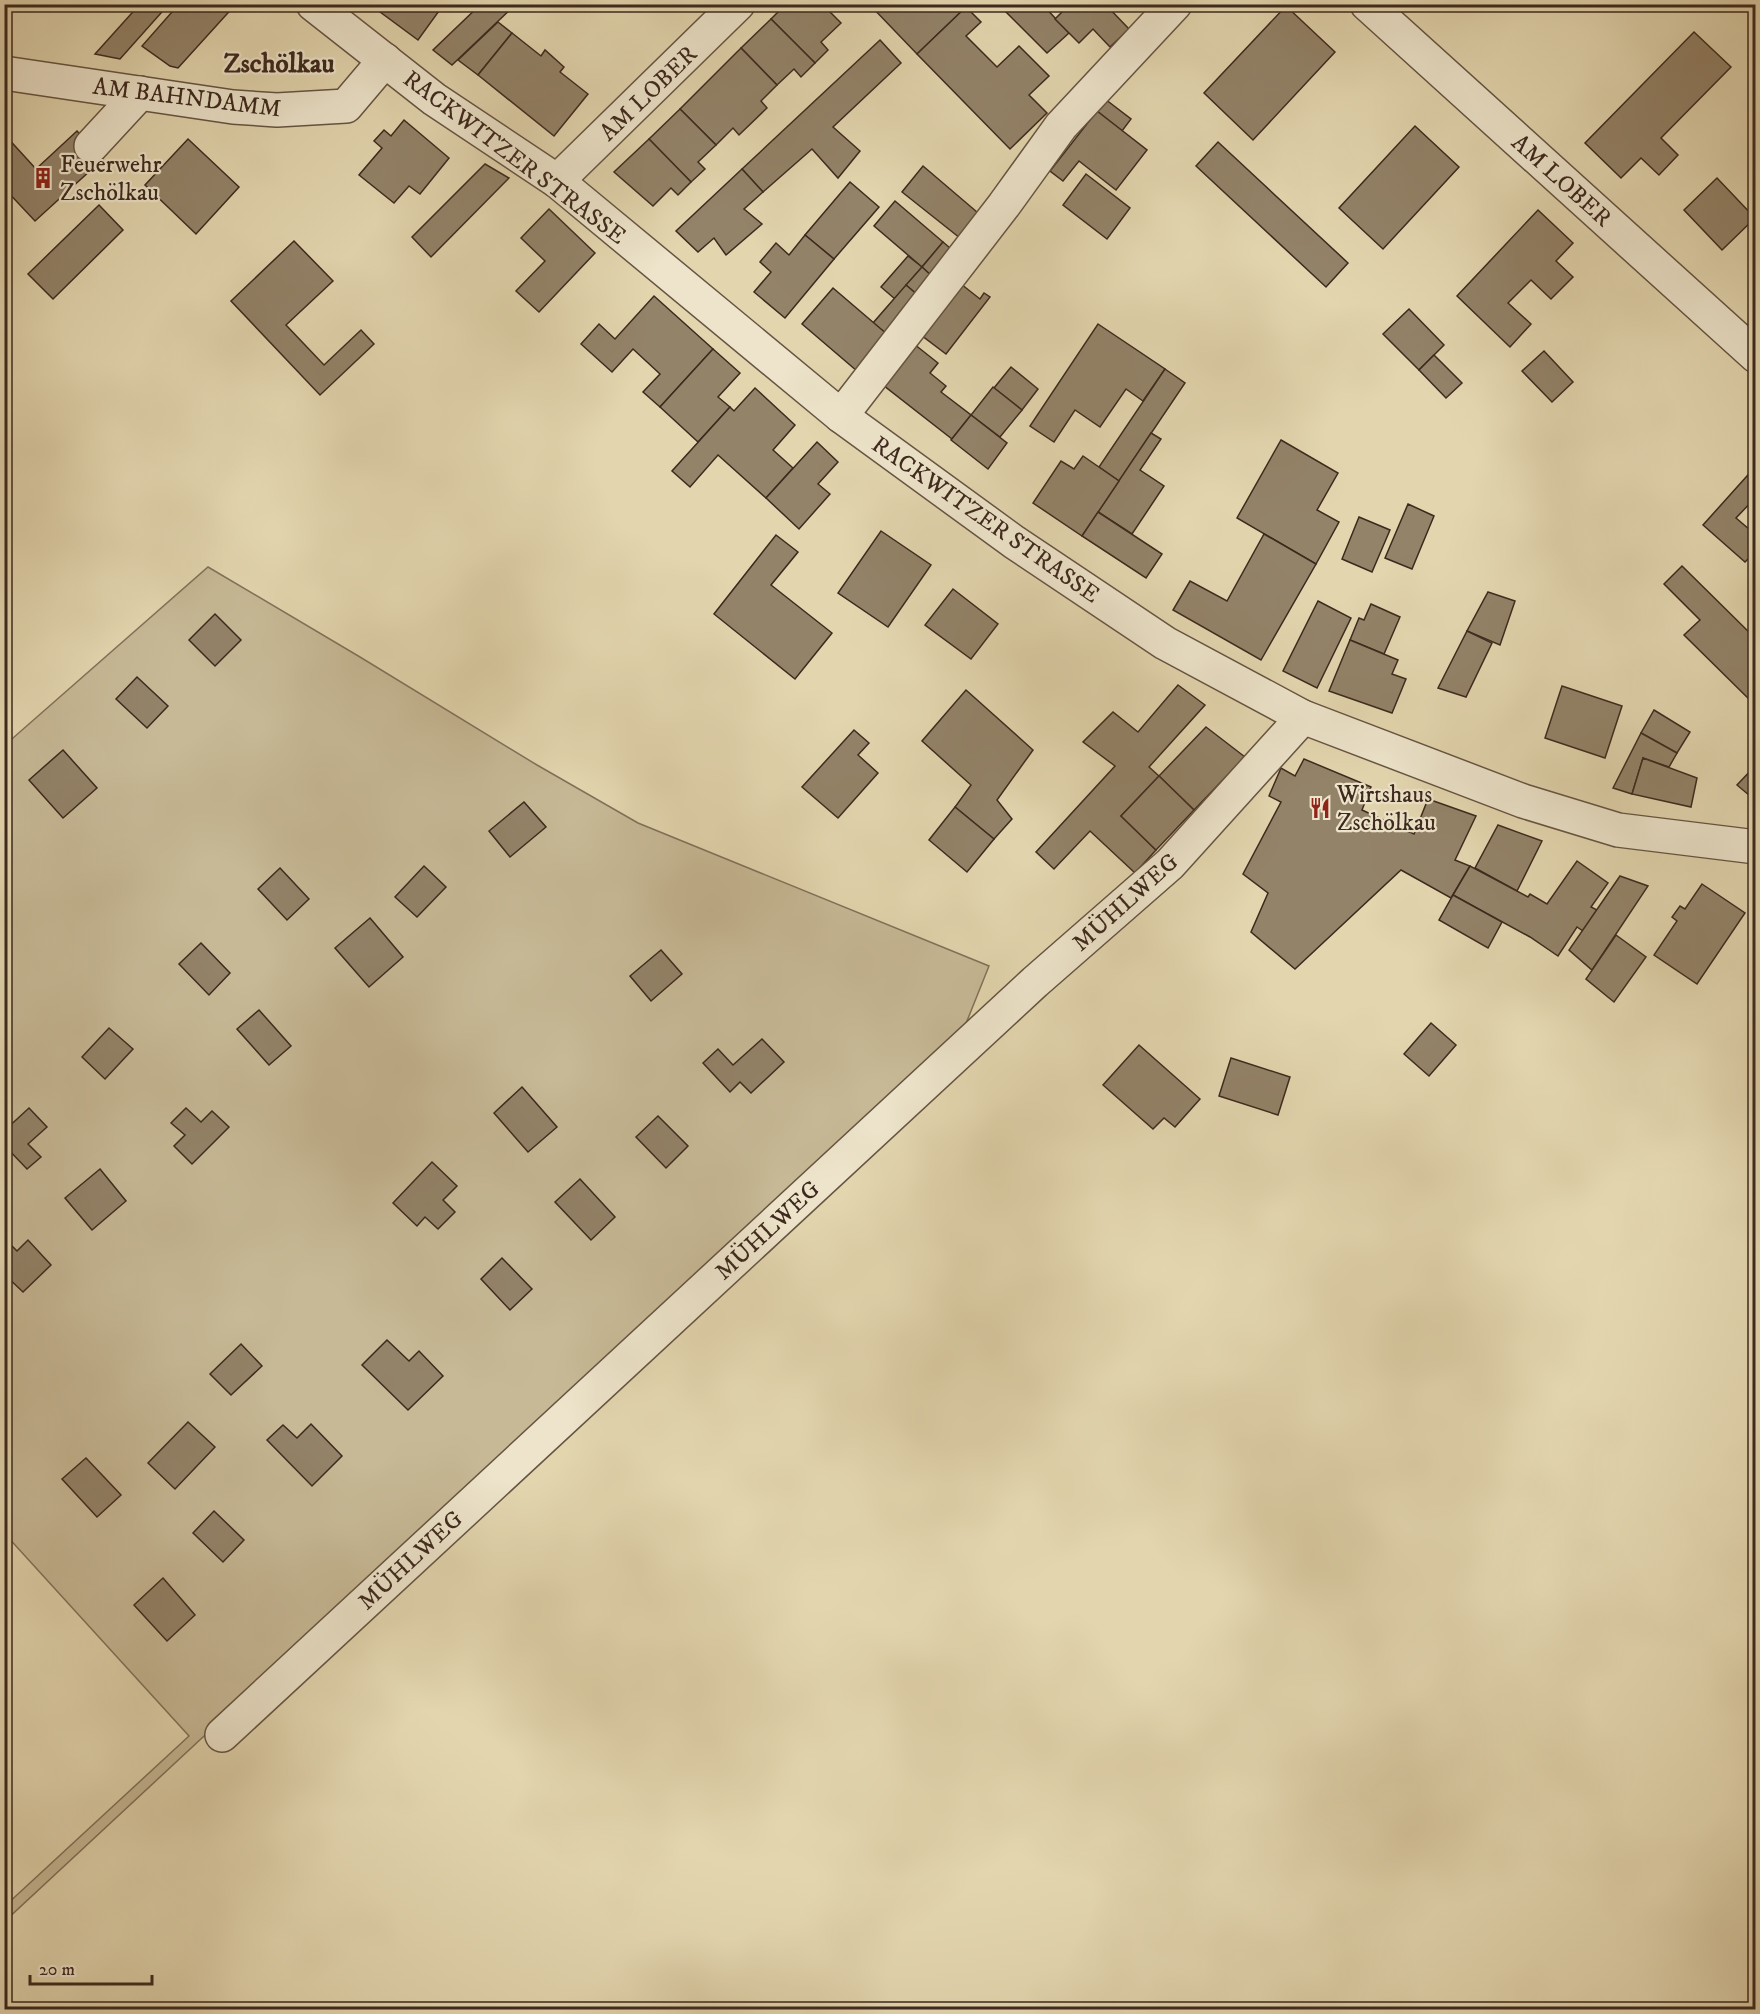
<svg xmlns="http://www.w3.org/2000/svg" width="1760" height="2014" viewBox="0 0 1760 2014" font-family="'IM FELL DW Pica',serif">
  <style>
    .green { fill: #c7b996; stroke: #82715a; stroke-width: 1.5 }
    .building { fill: #938369; stroke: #3d291e; stroke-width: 1.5 }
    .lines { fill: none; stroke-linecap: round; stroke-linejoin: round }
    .minor-casing { stroke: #665442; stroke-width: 36 }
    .minor { stroke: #ede4cb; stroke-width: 33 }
    .labels { text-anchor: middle; stroke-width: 4.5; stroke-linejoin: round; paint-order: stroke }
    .street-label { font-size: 24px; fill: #3d291e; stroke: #ede4cb }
    .poi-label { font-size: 24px; fill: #3d291e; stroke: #ede4cb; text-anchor: start }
    .quarter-label { font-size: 27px; font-weight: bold; fill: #3d291e; stroke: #ede4cb }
  </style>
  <rect width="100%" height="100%" fill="#e3d6af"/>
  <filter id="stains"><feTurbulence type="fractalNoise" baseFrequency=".00333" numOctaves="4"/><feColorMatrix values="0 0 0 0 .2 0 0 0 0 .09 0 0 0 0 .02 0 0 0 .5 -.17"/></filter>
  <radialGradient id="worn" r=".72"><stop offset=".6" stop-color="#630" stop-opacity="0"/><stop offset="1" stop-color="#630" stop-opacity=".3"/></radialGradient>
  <path class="green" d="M208,567L360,657L537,765L638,823L989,966L963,1031L5,1921V1906L189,1736L5,1534V745Z"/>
  <g class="building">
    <path d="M140,4H169L120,59L95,54Z"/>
    <path d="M179,4H236L178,68L170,66L142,46Z"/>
    <path d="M373,4H444L418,40L372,6Z"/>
    <path d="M481,4H516L452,65L433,50Z"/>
    <path d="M786,4H822L841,23L821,42L828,50L815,63L771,19Z"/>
    <path d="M869,4H963L966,7L917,54Z"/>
    <path d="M1010,4H1042L1069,33L1047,53L1004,10Z"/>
    <path d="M1070,4H1105L1129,29L1110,47L1093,29L1079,43L1055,19Z"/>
    <path d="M1286,6L1335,52L1253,140L1204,93Z"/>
    <path d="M966,7L981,22L966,36L997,67L1019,46L1049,76L1029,95L1047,113L1010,149L917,54Z"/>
    <path d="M771,19L815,63L801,77L794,69L777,85L741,48Z"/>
    <path d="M498,22L512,33L478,75L458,60Z"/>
    <path d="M1694,32L1731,67L1661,138L1678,155L1659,175L1641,158L1621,178L1585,143Z"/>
    <path d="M512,33L541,56L545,50L564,67L560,72L588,94L554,136L478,75Z"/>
    <path d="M880,40L901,63L833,127L860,151L838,178L812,149L763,192L742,169Z"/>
    <path d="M741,48L777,85L761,101L767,108L739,135L733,128L716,145L680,109Z"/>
    <path d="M1105,99L1131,119L1122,131L1097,111Z"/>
    <path d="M680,109L716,145L698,162L705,169L691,182L649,139Z"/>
    <path d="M1097,111L1147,150L1116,190L1079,161L1063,181L1050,171Z"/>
    <path d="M404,120L449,158L420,194L409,186L394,203L359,175L382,148L374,141L384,130L391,136Z"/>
    <path d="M1415,126L1459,167L1383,249L1339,208Z"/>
    <path d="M77,131L103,159L35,221L4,188V134L36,169Z"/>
    <path d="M188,139L239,187L196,234L145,185Z"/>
    <path d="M649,139L691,182L678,195L671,188L653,206L614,172Z"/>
    <path d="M1218,142L1348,263L1326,287L1196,166Z"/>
    <path d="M485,164L509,178L431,257L412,237Z"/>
    <path d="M923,166L984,218L965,242L902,192Z"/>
    <path d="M742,169L763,192L744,209L762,224L726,255L714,238L698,252L676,231Z"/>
    <path d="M1086,174L1130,208L1107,239L1063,205Z"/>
    <path d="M1717,178L1755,218L1722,250L1684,210Z"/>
    <path d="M850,182L879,207L834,259L805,235Z"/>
    <path d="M895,201L943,242L922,267L874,226Z"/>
    <path d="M99,205L123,230L53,299L28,274Z"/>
    <path d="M549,209L595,253L539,312L516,291L545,261L521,238Z"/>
    <path d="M1538,210L1573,243L1556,261L1573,277L1551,299L1531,280L1508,303L1531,324L1510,347L1457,296Z"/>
    <path d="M805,235L834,259L785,318L754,292L771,272L760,262L776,243L789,255Z"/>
    <path d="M294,241L333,281L286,325L324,365L361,330L374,344L320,395L231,301Z"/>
    <path d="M943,242L957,254L935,279L922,267Z"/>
    <path d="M908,256L922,267L895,299L881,287Z"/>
    <path d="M922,267L935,279L920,297L906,285Z"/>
    <path d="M961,284L980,299L984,293L990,297L946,354L921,335Z"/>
    <path d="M906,285L920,297L888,335L873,323Z"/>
    <path d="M833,288L888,335L857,371L802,324Z"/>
    <path d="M654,296L713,349L660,407L643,392L660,374L633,349L612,372L581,344L599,324L615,339Z"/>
    <path d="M1409,309L1444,345L1419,370L1383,334Z"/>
    <path d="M1098,324L1165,369L1143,401L1126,389L1100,427L1075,410L1054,442L1030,426Z"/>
    <path d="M914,344L938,363L930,373L946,386L941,392L971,415L952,439L883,385Z"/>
    <path d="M713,349L740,373L718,397L730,407L698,442L660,407Z"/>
    <path d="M1544,351L1573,382L1552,402L1522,371Z"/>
    <path d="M1434,355L1462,383L1446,398L1419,370Z"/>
    <path d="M1011,367L1038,389L1022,410L994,388Z"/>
    <path d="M1165,369L1185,383L1119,481L1099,467Z"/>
    <path d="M993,387L1022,410L1000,437L971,415Z"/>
    <path d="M755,388L795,425L773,450L793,468L766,498L718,455L690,487L672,471L730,407L734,411Z"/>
    <path d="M971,415L1007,443L988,469L951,440Z"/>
    <path d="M1151,433L1161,439L1140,470L1164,486L1132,534L1098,512Z"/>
    <path d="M1281,440L1338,473L1317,510L1339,522L1316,564L1237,518Z"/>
    <path d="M817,442L838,462L818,484L830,494L799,529L766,498Z"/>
    <path d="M1083,456L1119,481L1082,536L1033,503L1061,461L1074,469Z"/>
    <path d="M1756,466V497L1736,518L1756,535V551L1745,562L1703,525Z"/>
    <path d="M1408,504L1434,516L1412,569L1385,558Z"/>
    <path d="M1098,512L1162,554L1146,578L1082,536Z"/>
    <path d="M1359,517L1390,530L1372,572L1342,559Z"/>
    <path d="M881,531L931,565L888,627L838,593Z"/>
    <path d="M1264,534L1316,564L1261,660L1173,610L1190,581L1227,601Z"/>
    <path d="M776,535L798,552L771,585L832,633L795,679L714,614Z"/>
    <path d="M1682,566L1756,639V655L1751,659L1756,664V706L1684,635L1700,620L1664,584Z"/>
    <path d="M953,589L998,624L971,659L925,625Z"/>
    <path d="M1488,592L1515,601L1500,645L1467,631Z"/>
    <path d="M1318,601L1351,618L1317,688L1283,671Z"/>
    <path d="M1371,604L1400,617L1384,654L1350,640L1359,618L1364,620Z"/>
    <path d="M215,614L241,640L215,666L189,640Z"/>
    <path d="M1467,631L1492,643L1466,697L1438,688Z"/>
    <path d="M1350,640L1398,660L1392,674L1406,679L1392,713L1329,691Z"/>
    <path d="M137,677L168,706L147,728L116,699Z"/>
    <path d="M1178,685L1205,705L1149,767L1159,776L1121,816L1156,850L1135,873L1090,831L1054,869L1036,852L1115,766L1083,742L1113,712L1138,732Z"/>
    <path d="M1562,686L1622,706L1605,758L1545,738Z"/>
    <path d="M966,690L1033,750L997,800L1012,819L994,839L955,807L971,785L922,741Z"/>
    <path d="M1654,710L1690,732L1677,753L1641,733Z"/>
    <path d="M1206,727L1245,757L1194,810L1159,776Z"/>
    <path d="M854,730L869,743L858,755L878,773L838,818L802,787Z"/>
    <path d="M1641,733L1677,753L1669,767L1643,758L1632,794L1613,788Z"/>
    <path d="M63,750L97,788L63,818L29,780Z"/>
    <path d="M1643,758L1697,778L1691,807L1632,794Z"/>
    <path d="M1304,759L1371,787L1362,810L1414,834L1428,799L1476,816L1455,860L1470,866L1451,898L1401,870L1295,969L1251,932L1268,893L1243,874L1281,802L1269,796L1281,768L1295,776Z"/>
    <path d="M1756,765V801L1737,785Z"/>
    <path d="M1159,776L1194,810L1156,850L1121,816Z"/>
    <path d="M524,802L546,827L510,857L489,831Z"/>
    <path d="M955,807L994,839L967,872L929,840Z"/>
    <path d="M1498,825L1542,841L1517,891L1475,868Z"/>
    <path d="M1577,861L1608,883L1591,907L1597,910L1583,931L1577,927L1558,956L1530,937L1453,895L1470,866L1528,897L1530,894L1547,904Z"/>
    <path d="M424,866L446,887L417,917L395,897Z"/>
    <path d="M280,868L309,899L287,920L258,889Z"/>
    <path d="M1620,876L1648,886L1592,970L1569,950Z"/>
    <path d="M1702,884L1745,913L1697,984L1654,955L1677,921L1672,917L1680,906L1685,909Z"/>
    <path d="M1453,895L1502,922L1488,948L1439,920Z"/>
    <path d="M370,918L403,957L369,987L335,948Z"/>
    <path d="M1616,935L1646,957L1614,1002L1586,979Z"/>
    <path d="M201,943L230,973L209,995L179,964Z"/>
    <path d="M661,950L682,974L651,1001L630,976Z"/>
    <path d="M259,1010L291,1046L269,1065L237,1029Z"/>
    <path d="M1431,1023L1456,1045L1429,1076L1404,1054Z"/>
    <path d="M109,1028L133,1049L105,1079L82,1057Z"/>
    <path d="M762,1039L784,1062L751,1093L740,1082L730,1092L703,1063L718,1049L733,1065Z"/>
    <path d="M1139,1045L1200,1099L1175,1127L1164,1118L1153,1129L1103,1085Z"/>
    <path d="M1231,1058L1290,1077L1278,1115L1219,1096Z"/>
    <path d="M522,1087L557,1127L528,1152L494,1113Z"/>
    <path d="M29,1108L47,1127L28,1144L41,1157L27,1169L4,1145V1131Z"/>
    <path d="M186,1108L201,1122L212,1111L229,1127L192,1164L174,1146L185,1135L171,1123Z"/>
    <path d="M658,1116L688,1146L666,1168L636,1137Z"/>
    <path d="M432,1162L457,1186L443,1200L455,1212L438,1229L425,1217L417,1226L393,1203Z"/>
    <path d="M100,1169L126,1201L92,1230L65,1198Z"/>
    <path d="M580,1179L615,1217L591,1240L555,1202Z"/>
    <path d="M4,1238L17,1251L28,1240L51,1265L23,1292L4,1274Z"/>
    <path d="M502,1258L532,1289L510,1310L481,1279Z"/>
    <path d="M387,1340L409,1361L419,1351L443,1376L408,1410L362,1365Z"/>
    <path d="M241,1344L262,1366L231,1395L210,1374Z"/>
    <path d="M188,1422L215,1447L175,1489L148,1463Z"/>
    <path d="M311,1424L342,1456L312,1486L267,1440L283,1425L297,1438Z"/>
    <path d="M86,1458L121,1495L97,1517L62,1479Z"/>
    <path d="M214,1511L244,1540L223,1562L193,1533Z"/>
    <path d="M163,1578L195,1615L167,1641L134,1605Z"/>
  </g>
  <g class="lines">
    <defs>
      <g id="minor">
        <path d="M313,4L434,99L557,181L841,416L1014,542L1165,643L1303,717L1523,801L1618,830L1756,847"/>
        <path d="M1367,4L1756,356"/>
        <path d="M4,73L233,107L277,110L346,106L385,60"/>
        <path d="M91,146L140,93"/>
        <path d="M557,181L738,4"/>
        <path d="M841,416L1004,205L1061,126L1175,4"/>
        <path d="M222,1735L1035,982L1170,864L1303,717"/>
      </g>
    </defs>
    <use href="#minor" class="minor-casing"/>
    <use href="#minor" class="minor"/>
  </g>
  <defs>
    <symbol id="building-bare" viewBox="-9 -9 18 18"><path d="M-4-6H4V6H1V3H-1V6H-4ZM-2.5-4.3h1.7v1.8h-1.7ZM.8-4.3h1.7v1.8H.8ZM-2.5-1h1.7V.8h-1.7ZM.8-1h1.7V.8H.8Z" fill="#8f2418" stroke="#ede4cb" stroke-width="2.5" paint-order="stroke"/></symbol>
    <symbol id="restaurant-bare" viewBox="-9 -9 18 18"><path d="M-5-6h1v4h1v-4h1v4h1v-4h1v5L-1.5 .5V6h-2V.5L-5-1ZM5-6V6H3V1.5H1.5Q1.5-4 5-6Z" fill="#8f2418" stroke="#ede4cb" stroke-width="2.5" paint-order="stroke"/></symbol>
  </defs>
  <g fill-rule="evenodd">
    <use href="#building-bare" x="28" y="163" width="30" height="30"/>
    <use href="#restaurant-bare" x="1305" y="793" width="30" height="30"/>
  </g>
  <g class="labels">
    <g class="street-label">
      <text transform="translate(648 93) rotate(-44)" y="8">AM LOBER</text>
      <text transform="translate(187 97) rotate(7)" y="8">AM BAHNDAMM</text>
      <text transform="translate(515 157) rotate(37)" y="8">RACKWITZER STRASSE</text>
      <text transform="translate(1562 180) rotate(42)" y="8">AM LOBER</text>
      <text transform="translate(986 519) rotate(35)" y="8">RACKWITZER STRASSE</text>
      <text transform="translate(1125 902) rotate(-42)" y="8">MÜHLWEG</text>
      <text transform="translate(767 1230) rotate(-43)" y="8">MÜHLWEG</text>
      <text transform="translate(410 1560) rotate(-43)" y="8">MÜHLWEG</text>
    </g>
    <g class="poi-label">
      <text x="60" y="172">Feuerwehr<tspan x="60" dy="28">Zschölkau</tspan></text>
      <text x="1337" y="802">Wirtshaus<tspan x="1337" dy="28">Zschölkau</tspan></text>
    </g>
    <g class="quarter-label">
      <text x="279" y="72">Zschölkau</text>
    </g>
  </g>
  <rect width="1760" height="2014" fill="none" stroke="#e3d6af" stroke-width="24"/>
  <rect x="6" y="6" width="1748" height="2002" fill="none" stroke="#3d291e" stroke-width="3"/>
  <rect x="12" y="12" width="1736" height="1990" fill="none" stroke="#3d291e" stroke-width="1.5"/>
  <path d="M30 1975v9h122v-9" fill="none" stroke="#3d291e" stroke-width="3"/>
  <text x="39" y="1975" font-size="18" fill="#3d291e" stroke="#ede4cb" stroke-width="4.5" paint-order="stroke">20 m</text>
  <rect width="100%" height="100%" filter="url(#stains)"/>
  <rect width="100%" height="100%" fill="url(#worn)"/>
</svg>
